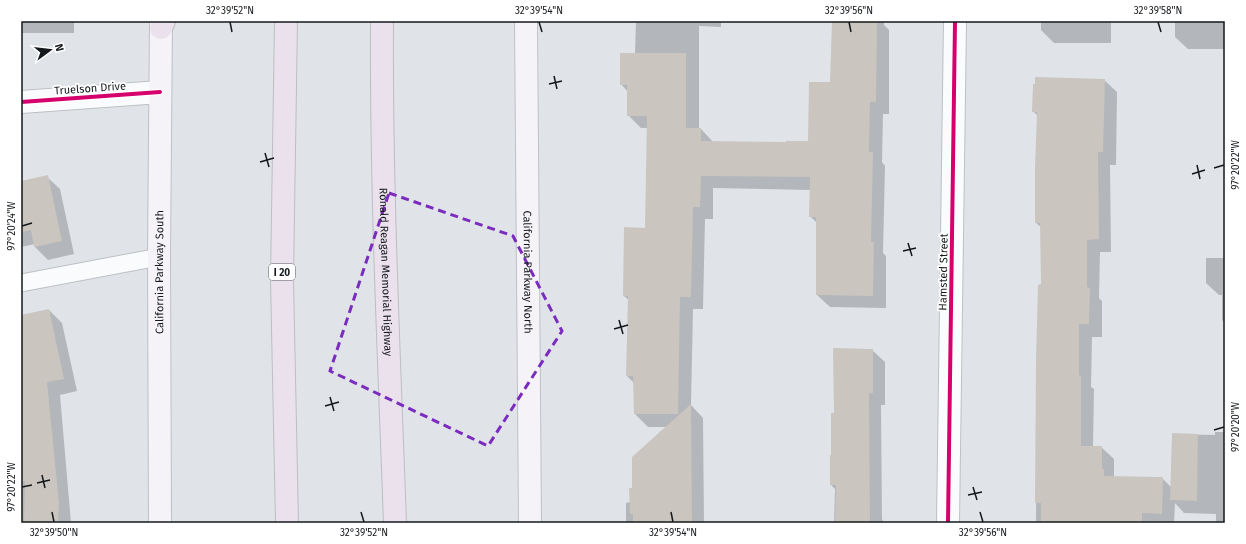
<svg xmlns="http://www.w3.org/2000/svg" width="1246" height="544" viewBox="0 0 1246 544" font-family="'Fira Sans',sans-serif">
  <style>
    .shadow { fill: #0003 }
    .building { fill: #cac5bf }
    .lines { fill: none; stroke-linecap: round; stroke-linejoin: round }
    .lane-casing { stroke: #bdc0c4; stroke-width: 19 }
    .street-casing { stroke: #bdc0c4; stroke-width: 24 }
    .secondary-casing { stroke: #bdc0c4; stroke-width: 24 }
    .highway-casing { stroke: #bcbec1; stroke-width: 24 }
    .lane { stroke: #fafbfc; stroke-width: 17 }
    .street { stroke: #fafbfc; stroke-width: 22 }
    .secondary { stroke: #f5f3f7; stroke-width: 22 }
    .highway { stroke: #eae1ed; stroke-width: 22 }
    .cycleway-casing { stroke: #fff; stroke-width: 6 }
    .cycleway { stroke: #d6006c; stroke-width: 4 }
    .marked { fill: none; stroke: #7b2cbf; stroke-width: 3; stroke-dasharray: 8 5; stroke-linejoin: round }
    .ticks { fill: none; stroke: #15181b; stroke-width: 1.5 }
    .labels { text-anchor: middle; stroke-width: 3.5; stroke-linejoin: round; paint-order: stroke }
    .shield { fill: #fff; stroke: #5b5d5f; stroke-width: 1 }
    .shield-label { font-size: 10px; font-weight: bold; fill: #15181b }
    .street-label { font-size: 11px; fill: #15181b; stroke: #fff }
    .neatline { fill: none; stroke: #15181b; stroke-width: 1.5 }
    .ticks-label { font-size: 10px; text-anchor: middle; fill: #15181b }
  </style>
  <rect width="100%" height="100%" fill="#e0e4e9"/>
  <g class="shadow">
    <rect x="21" y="21" width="53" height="12"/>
    <path d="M636,21H721V27L699,26V129H701L714,143L809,142L831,83L833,21H884V25L889,30V114H883L882,162L885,166L883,253L886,256V308L830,307L817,295V223L810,216L811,190L713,188V219H705L703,309H693L691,405L703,418L704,523H626V503L630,502L633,489L667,427H648L635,414L634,383L627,376L629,300L624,296L646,229L648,128H641L628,115V92L621,84L635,54Z"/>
    <path d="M1041,21H1111V43H1054L1041,30Z"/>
    <path d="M1175,21H1225V49H1188L1175,37Z"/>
    <path d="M1104,80L1117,92L1116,165H1110L1111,252H1100L1099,298L1102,301V337H1092L1091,387L1094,389L1093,447H1101L1114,459V478H1162L1172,488L1173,434L1215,435V432H1225V523H1216V514L1184,513L1175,503L1174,523H1036L1037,361L1042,285L1041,227L1036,223L1038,116L1033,111Z"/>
    <path d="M47,177L60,189L74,254L48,260L35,247V244L21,247V182Z"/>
    <path d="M1206,258H1225V323L1222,320V295H1219L1206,283Z"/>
    <path d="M49,310L62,323L77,391L60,395L71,523H21V316Z"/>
    <path d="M872,350L885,362V405H881L882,519L884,523H834L835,489L831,485L835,414Z"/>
  </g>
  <g class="building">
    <path d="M832,21H877L876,102H870L869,152H873L871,242H874L873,296L816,295V217H809L810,177L701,176L700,207H693L691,297H680L678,414H634L633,376H626L628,296H623L624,227L645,228L647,116H627V85H620V53H686V128H701V141L786,142V141H808L809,82H830Z"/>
    <path d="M1035,77L1105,79L1103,152H1098L1099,239L1087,240V287L1090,288L1089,324H1079V375L1081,376V446H1102V469H1104V476L1163,477L1162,514L1142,513V523H1041V503H1035L1036,361L1038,285L1041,284L1040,223H1035V169L1037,112H1032L1033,84H1035Z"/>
    <path d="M48,175L62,241L34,247L31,230L21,232V181Z"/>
    <path d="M49,309L64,379L47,382L59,503L58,523H24L25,481L21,482V315Z"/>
    <path d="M833,348L873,349V393H869L870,523H835L836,485H830V455H831V413H834Z"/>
    <path d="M691,404L692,523H633V514H630L629,488H632V457Z"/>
    <path d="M1172,433L1198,434L1197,501L1170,500Z"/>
  </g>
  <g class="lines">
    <defs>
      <path id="lane" d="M21,283L159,257"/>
      <g id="street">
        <path d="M21,102L160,92"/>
        <path d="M948,523L955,21"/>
      </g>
      <g id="secondary">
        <path id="s1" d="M526,21L530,523"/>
        <path id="s2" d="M160,523L159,257L161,21"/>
      </g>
      <g id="highway">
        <path d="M286,21L282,279L287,523"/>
        <path id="s3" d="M382,21C381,188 389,356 395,523"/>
        <path d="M161,28L164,21"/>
      </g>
    </defs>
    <use href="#lane" class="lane-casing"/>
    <use href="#street" class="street-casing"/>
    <use href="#secondary" class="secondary-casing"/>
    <use href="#highway" class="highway-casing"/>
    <use href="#lane" class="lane"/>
    <use href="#street" class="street"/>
    <use href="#secondary" class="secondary"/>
    <use href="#highway" class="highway"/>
    <defs>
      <g id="cycleway">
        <path d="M21,102L160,92"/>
        <path d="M948,523L955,21"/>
      </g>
    </defs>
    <use href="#cycleway" class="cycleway-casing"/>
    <use href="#cycleway" class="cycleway"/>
  </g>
  <path class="marked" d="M389,193L513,236L562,331L488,446L330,371Z"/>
  <path class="ticks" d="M230,22L232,32M539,22L542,32M849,22L851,32M1158,22L1161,32M554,76L557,89M549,84L562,81M265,153L269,167M260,162L274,158M1197,165L1200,179M1214,168L1224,165M1192,174L1205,170M22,226L32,223M908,243L912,256M903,251L916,248M619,320L623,334M614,329L628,325M330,397L334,411M325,406L339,402M1214,430L1224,427M42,475L45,488M37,483L50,480M22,487L32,485M973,487L977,500M968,495L982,492M52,512L54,522M361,512L364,522M671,512L673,522M980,512L983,522"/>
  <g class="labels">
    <rect class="shield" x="269" y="264" width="26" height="16" rx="3"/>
    <g class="shield-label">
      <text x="282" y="276">I 20</text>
    </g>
    <g class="street-label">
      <text transform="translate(90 88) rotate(-4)" y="4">Truelson Drive</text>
      <text dy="4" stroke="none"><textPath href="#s2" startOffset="251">California Parkway South</textPath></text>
      <text dy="4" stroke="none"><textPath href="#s3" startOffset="251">Ronald Reagan Memorial Highway</textPath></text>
      <text dy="4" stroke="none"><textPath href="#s1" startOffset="251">California Parkway North</textPath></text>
      <text transform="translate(943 272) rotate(-89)" y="4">Hamsted Street</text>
    </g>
  </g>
  <rect width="1246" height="544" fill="none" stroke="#ffffff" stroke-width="44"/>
  <g transform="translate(50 50) rotate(75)" stroke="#ffffff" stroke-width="3" paint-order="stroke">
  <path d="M0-3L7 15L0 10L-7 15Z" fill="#15181b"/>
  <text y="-6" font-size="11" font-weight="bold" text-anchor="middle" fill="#15181b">N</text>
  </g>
  <rect x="22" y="22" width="1202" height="500" class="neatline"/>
  <g class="ticks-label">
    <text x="230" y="14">32°39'52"N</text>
    <text x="539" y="14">32°39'54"N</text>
    <text x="849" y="14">32°39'56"N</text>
    <text x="1158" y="14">32°39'58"N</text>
    <text transform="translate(1235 165) rotate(-90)" y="4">97°20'22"W</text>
    <text transform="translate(11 226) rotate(-90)" y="4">97°20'24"W</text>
    <text transform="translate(1235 427) rotate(-90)" y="4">97°20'20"W</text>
    <text transform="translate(11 487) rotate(-90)" y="4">97°20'22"W</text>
    <text x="54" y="536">32°39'50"N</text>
    <text x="364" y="536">32°39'52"N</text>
    <text x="673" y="536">32°39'54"N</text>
    <text x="983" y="536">32°39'56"N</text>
  </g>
</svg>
